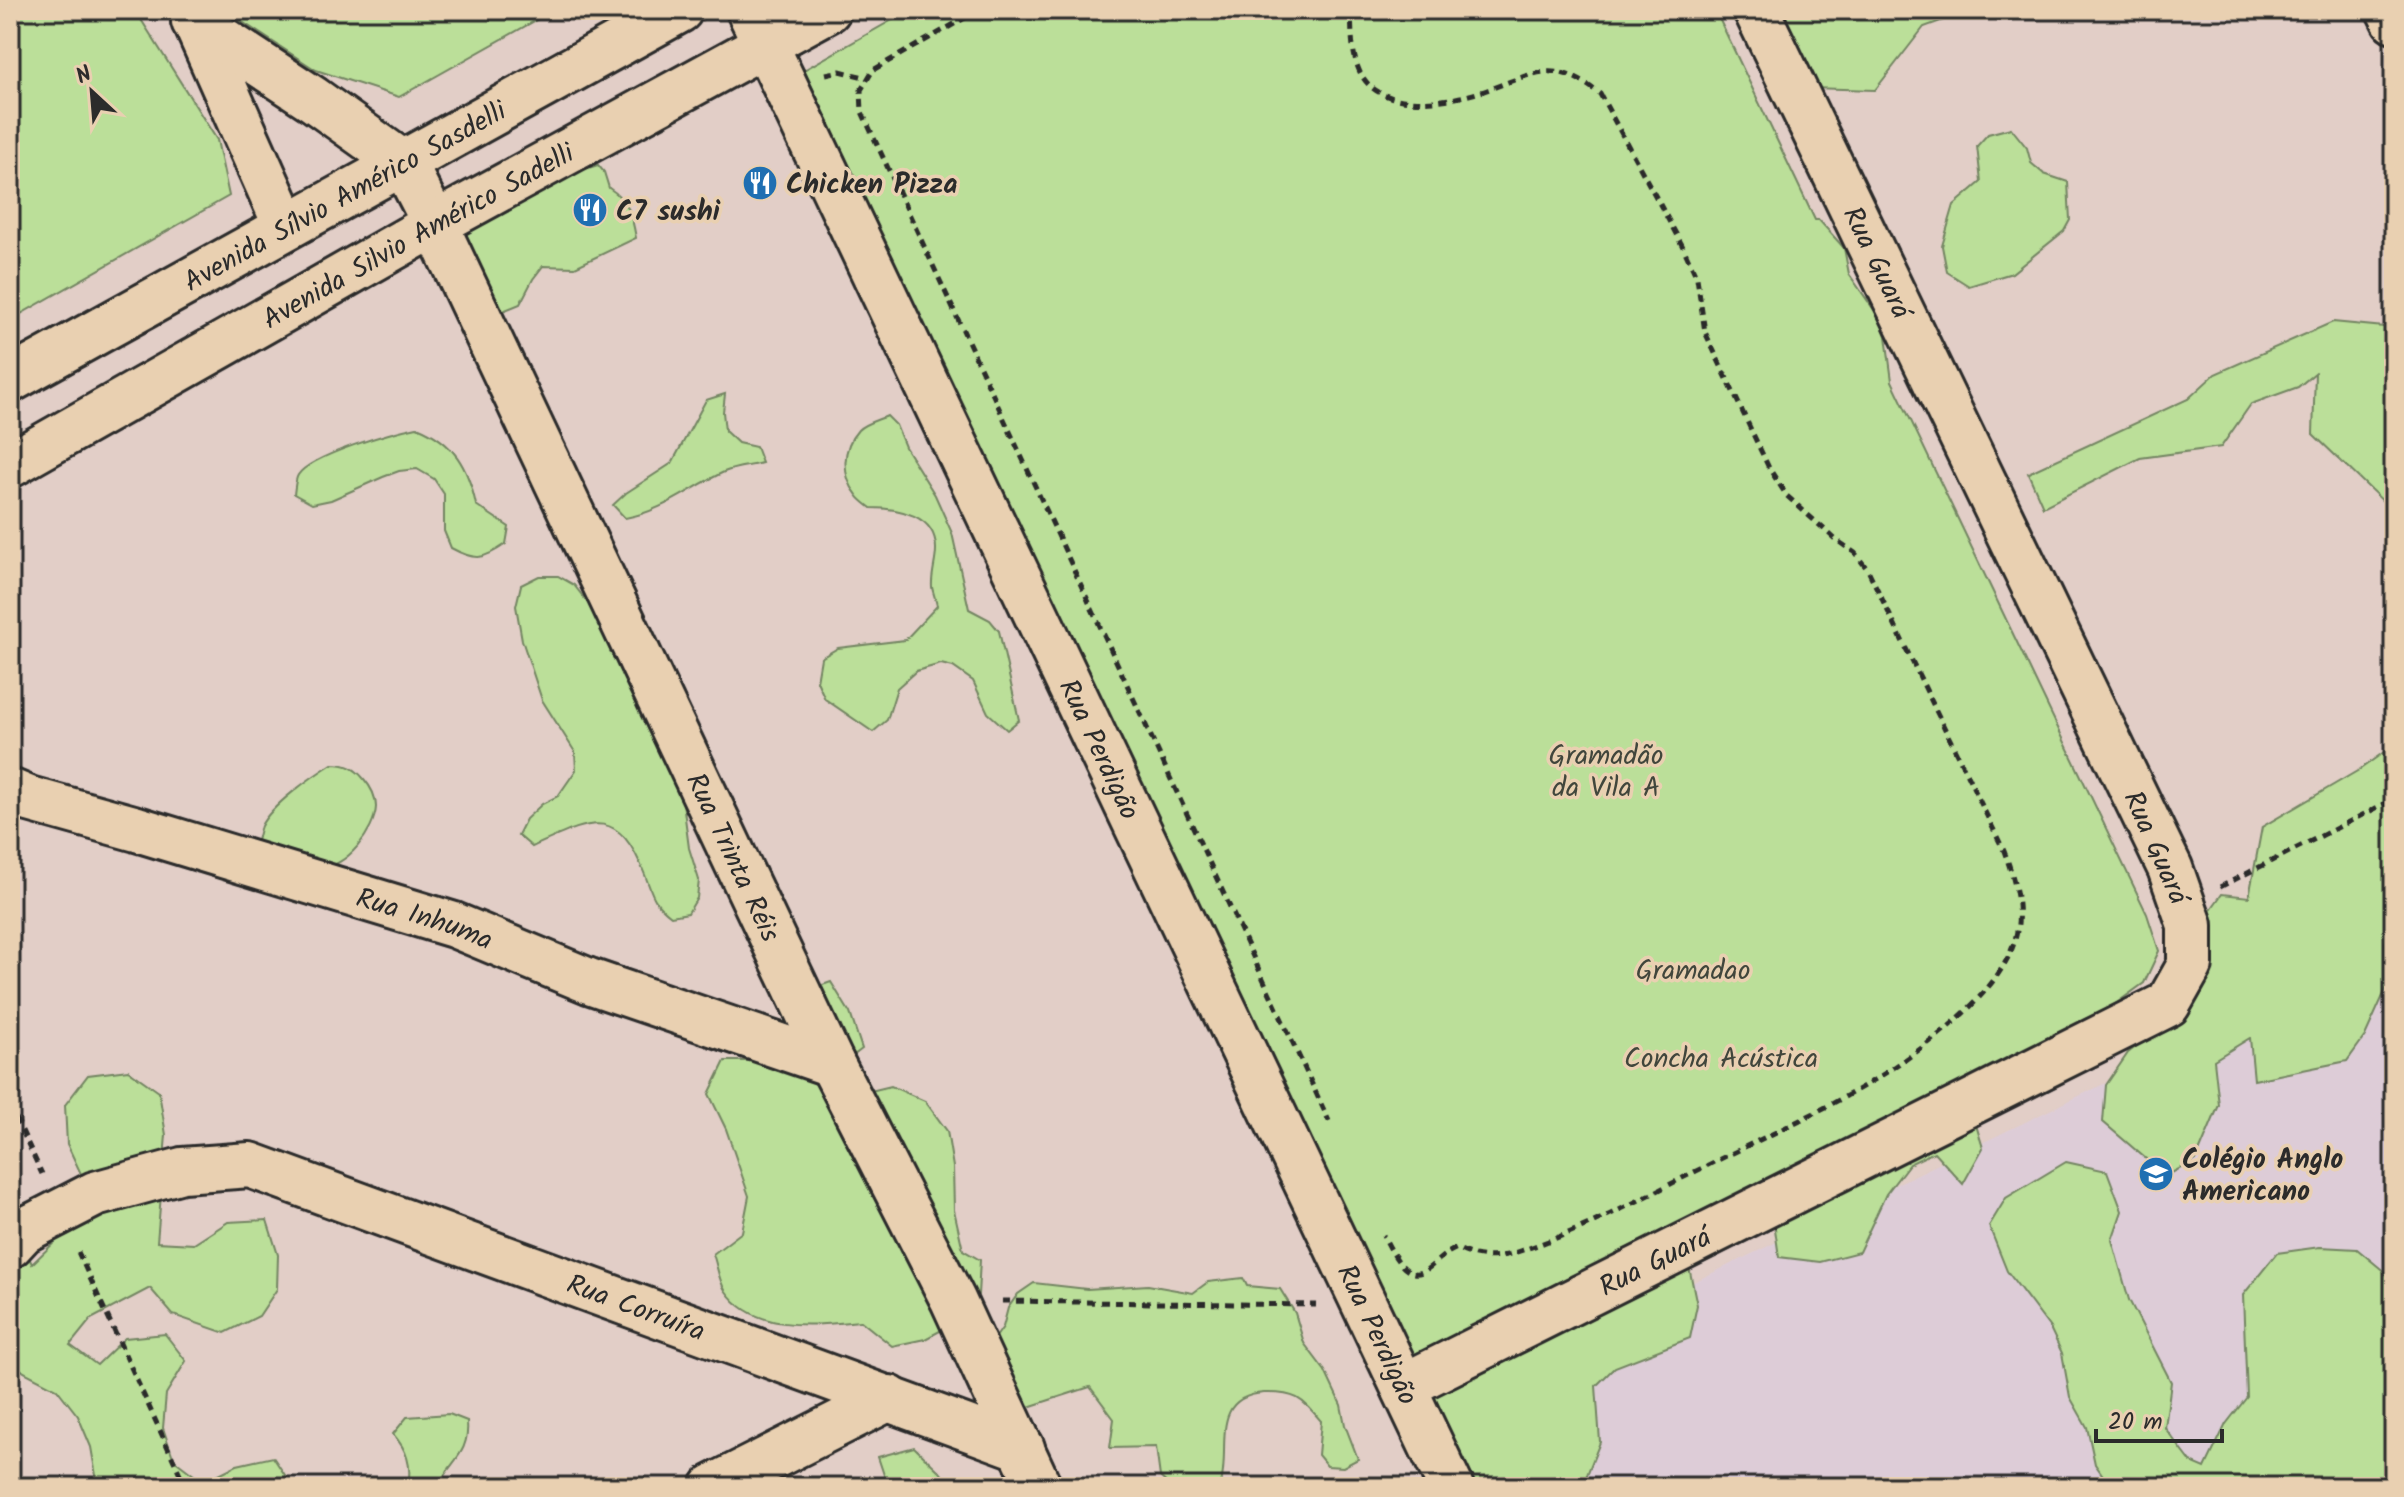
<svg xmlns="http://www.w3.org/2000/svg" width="2404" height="1497" viewBox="0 0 2404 1497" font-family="Kalam,sans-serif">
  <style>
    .built { fill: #ddccd7 }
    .green { fill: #bbdf99; stroke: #738562; stroke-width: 2 }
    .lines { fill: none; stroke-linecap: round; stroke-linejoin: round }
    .street-casing { stroke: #2b2b2b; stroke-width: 50 }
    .secondary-casing { stroke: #2b2b2b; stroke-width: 50 }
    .path { stroke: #2b2b2b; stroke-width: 5; stroke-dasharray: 8 6; stroke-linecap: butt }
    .street { stroke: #e9d0b1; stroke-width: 44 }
    .secondary { stroke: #e9d0b1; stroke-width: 44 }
    .labels { text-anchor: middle; stroke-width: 7; stroke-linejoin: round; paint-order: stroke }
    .poi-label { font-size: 28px; font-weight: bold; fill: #2b2b2b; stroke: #e9d0b1; text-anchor: start }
    .street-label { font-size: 28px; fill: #2b2b2b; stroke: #e9d0b1 }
    .park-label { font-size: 28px; fill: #41463c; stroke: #e9d0b1 }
  </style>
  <rect width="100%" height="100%" fill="#e2cec7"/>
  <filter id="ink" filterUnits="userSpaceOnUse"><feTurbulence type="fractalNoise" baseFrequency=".0125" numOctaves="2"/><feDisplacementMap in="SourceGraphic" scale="16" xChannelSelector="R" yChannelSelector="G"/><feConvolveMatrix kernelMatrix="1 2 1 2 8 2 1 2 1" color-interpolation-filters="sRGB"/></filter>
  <g filter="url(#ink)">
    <path class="built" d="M2394,944V1487H1480L1441,1404Z"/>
    <g class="green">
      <path d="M10,10H135L217,140L229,196L10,320Z"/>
      <path d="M224,10H554L399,97L316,70Z"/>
      <path d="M910,10H1715L1815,220H1819L1844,248L1849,274L1879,317L1886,336L1892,381L2147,914L2159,951L2144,983L2096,1018L1973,1115L1983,1148L1963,1184L1934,1152L1909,1164L1886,1194L1859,1252L1820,1262L1779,1257L1774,1222L1684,1243L1697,1305L1690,1338L1615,1367L1596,1386L1600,1442L1585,1480V1487H1477L1449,1465L1283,1170L1257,1134L1254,1061L1268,1053L804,70Z"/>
      <path d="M1787,10H1971L1924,27L1875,90L1810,88L1784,63Z"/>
      <path d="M2011,128L2027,148L2031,163L2044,174L2068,182L2070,220L2064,231L2012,273L1969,286L1947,272L1942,246L1954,205L1981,182L1977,146L1988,134Z"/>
      <path d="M598,165L604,172L609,188C629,201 632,215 636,238L575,267L543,266L533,279L520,304L498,313L460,237L465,219L559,177Z"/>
      <path d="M2333,322L2394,328V512L2313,434L2315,373L2298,387L2251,404L2221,447L2140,458L2043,507L2028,473L2188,399L2215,374Z"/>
      <path d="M725,394L723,412L725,431L738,443L756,447L762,463C750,466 735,467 724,472C691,487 662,512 625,518L613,505L626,493L672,463L706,400Z"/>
      <path d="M887,416L896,425L905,447L935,495L952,533L969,609L990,620L999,631L1019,720L1007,730L988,713L973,681L953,667L941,664L916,671L897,688L887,720L873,732L825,699L817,681L821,658L838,648L905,640L937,606C936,600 933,593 932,587C931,575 936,562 936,550C937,515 898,508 871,508C866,504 860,500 857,495C841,476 842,448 858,430C865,423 878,420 887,416Z"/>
      <path d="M417,427C454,442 468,467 476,505L509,527L506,544C483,560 475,561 451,548L444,531V494L434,479L417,469L399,471L383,477L331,500L312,504L294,494C295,489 295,480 298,475C311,455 392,432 417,427Z"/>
      <path d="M539,576H558L574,585L595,612L681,787L689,848L699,880L697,898L688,913L671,916C653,902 653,896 645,875C617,803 590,821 532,847L518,835L526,819L542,804L558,796L576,770L575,752L542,700L522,640L516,606L521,585Z"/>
      <path d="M2394,745V912L2385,943L2387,987L2365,1036L2347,1061L2254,1080L2250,1038L2214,1060L2219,1105L2196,1160L2166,1176L2103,1122L2106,1085L2128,1053L2192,1001L2196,930L2222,894L2249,897L2262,827L2359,770Z"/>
      <path d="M332,764C347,764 355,768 364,779C371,787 376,796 376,807C375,830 346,869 321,867C309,867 270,849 256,844C258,838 259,831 261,826C271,805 313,776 332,764Z"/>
      <path d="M831,982L850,1013L862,1049L849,1059L854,1095L891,1086L925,1101L947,1131L953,1167L954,1210L963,1250L980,1260L978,1295L957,1322L925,1339L892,1346L861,1321C816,1325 755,1334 725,1290C719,1281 717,1265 713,1254L742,1232L749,1196L726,1129L709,1094L725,1061H763L782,1029L794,995Z"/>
      <path d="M128,1070L159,1092L166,1135L157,1242L194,1244L228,1222L267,1220L278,1255L277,1289L259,1316L225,1333L173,1315L150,1288L91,1319L70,1345L97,1365L125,1338L165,1334L186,1361L166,1394L163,1428L174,1460L203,1482L237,1465L273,1457L293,1487H98L91,1447L78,1416L57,1389L24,1372L10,1360V1234L17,1232L32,1264L62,1235L82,1176L67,1144L65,1105L88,1075Z"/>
      <path d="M2066,1162L2107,1171L2122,1211L2112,1240L2129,1300L2171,1382L2165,1428L2191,1462L2205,1468L2226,1424L2247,1397L2243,1295L2277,1253L2320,1247L2357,1249L2386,1273L2394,1299V1487H2111L2095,1464L2087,1427L2070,1397L2062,1353L2050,1328L2007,1271L1989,1226L2006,1198Z"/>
      <path d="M1243,1278L1247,1286L1280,1289L1295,1313L1304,1343L1325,1371L1341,1405L1345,1425L1358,1459L1343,1467L1327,1466L1318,1455L1321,1421C1301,1398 1296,1392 1264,1393C1207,1397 1232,1451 1220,1487H1171L1160,1477L1156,1447L1110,1448L1114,1419L1090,1387L1025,1408L993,1341L1003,1327L1008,1308L1018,1294L1034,1283L1087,1289L1148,1285L1193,1293L1208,1282Z"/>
      <path d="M449,1414L467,1421C470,1454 451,1460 437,1487H408C412,1465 407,1450 393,1434L407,1417Z"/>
      <path d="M914,1447L940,1472L951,1487H888L878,1457Z"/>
    </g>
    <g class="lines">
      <defs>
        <g id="street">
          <path id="s1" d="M749,10L1451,1487"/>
          <path d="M2389,10L2394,20"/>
          <path id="s2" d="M435,224L832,1064L953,1300L1039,1487"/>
          <path id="s3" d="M10,791L29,799L137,829L454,925L589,981L832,1064"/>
          <path id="s4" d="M10,1245L23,1231L95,1194L182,1170L250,1165L1022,1448"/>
          <path id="s5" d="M1404,1386L2168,1004L2190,965V925L2170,868L1756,10"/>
          <path d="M713,1487L889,1398"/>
        </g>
        <g id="secondary">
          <path d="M194,19L286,226"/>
          <path d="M194,21L313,99L404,164L435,224"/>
          <path id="s6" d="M10,380L680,10"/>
          <path id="s7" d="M10,465L435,224L828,10"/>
        </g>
      </defs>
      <use href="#street" class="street-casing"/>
      <use href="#secondary" class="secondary-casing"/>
      <g class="path">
        <path d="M979,10L873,70L861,90L862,112L1329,1121"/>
        <path d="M1351,10C1352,30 1351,52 1359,70C1378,115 1451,102 1487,90C1505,84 1525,74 1545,72C1567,70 1584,82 1600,94L1682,245L1697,278L1705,332L1769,468L1787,496L1835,539L1855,553L1868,570L2004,851C2018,889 2027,924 2006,961C1986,999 1937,1038 1902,1062C1847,1100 1775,1132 1714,1162C1648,1195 1581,1233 1510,1254C1494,1259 1470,1257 1457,1248C1441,1255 1439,1261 1426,1270C1405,1284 1391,1249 1383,1235"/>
        <path d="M826,74L840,71L868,78"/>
        <path d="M2220,887L2394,799"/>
        <path d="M10,1105L42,1174"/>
        <path d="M78,1252L186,1487"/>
        <path d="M1002,1301L1316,1305"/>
      </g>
      <use href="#street" class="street"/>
      <use href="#secondary" class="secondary"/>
    </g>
  </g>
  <defs>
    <symbol id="restaurant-disc" viewBox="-11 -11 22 22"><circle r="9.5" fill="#1f6fb2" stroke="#e9d0b1"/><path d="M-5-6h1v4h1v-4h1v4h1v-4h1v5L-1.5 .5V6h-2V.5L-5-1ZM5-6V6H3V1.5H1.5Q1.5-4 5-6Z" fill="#fff"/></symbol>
    <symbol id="school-disc" viewBox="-11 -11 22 22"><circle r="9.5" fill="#1f6fb2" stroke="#e9d0b1"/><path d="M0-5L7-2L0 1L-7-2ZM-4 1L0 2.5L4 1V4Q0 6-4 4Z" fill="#fff"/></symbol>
  </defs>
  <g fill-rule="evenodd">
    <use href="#restaurant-disc" x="740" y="163" width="40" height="40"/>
    <use href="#restaurant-disc" x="570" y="190" width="40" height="40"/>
    <use href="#school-disc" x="2136" y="1154" width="40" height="40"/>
  </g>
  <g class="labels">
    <g class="poi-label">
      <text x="786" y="193">Chicken Pizza</text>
      <text x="616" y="220">C7 sushi</text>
      <text x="2182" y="1168">Colégio Anglo<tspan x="2182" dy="32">Americano</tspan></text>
    </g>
    <g class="street-label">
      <text dy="10" stroke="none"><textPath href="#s6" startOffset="382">Avenida Sílvio Américo Sasdelli</textPath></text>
      <text dy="10" stroke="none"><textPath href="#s7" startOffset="468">Avenida Silvio Américo Sadelli</textPath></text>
      <text transform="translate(1878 262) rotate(64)" y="10">Rua Guará</text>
      <text dy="10" stroke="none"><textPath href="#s1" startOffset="818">Rua Perdigão</textPath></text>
      <text transform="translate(2157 847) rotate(66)" y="10">Rua Guará</text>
      <text dy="10" stroke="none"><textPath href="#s2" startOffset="700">Rua Trinta Réis</textPath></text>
      <text dy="10" stroke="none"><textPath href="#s3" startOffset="434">Rua Inhuma</textPath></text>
      <text dy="10" stroke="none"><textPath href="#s5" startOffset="280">Rua Guará</textPath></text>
      <text dy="10" stroke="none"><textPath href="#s4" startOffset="670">Rua Corruíra</textPath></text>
      <text dy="10" stroke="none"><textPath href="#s1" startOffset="1466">Rua Perdigão</textPath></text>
    </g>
    <g class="park-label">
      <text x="1606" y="764">Gramadão<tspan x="1606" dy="32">da Vila A</tspan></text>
      <text x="1693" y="979">Gramadao</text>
      <text x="1721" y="1067">Concha Acústica</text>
    </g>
  </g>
  <rect width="2404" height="1497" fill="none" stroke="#e9d0b1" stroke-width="40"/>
  <rect x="20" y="20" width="2364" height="1457" fill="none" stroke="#2b2b2b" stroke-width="3" filter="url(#ink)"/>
  <g transform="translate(92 92) rotate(334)" stroke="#e9d0b1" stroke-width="6" paint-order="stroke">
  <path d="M0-6L14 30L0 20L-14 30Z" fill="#2b2b2b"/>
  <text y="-12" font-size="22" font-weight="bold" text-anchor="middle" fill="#2b2b2b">N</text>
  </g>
  <path d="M2096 1429v12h126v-12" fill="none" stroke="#2b2b2b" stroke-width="4"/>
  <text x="2108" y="1429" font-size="24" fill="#2b2b2b" stroke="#e9d0b1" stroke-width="6" paint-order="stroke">20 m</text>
</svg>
